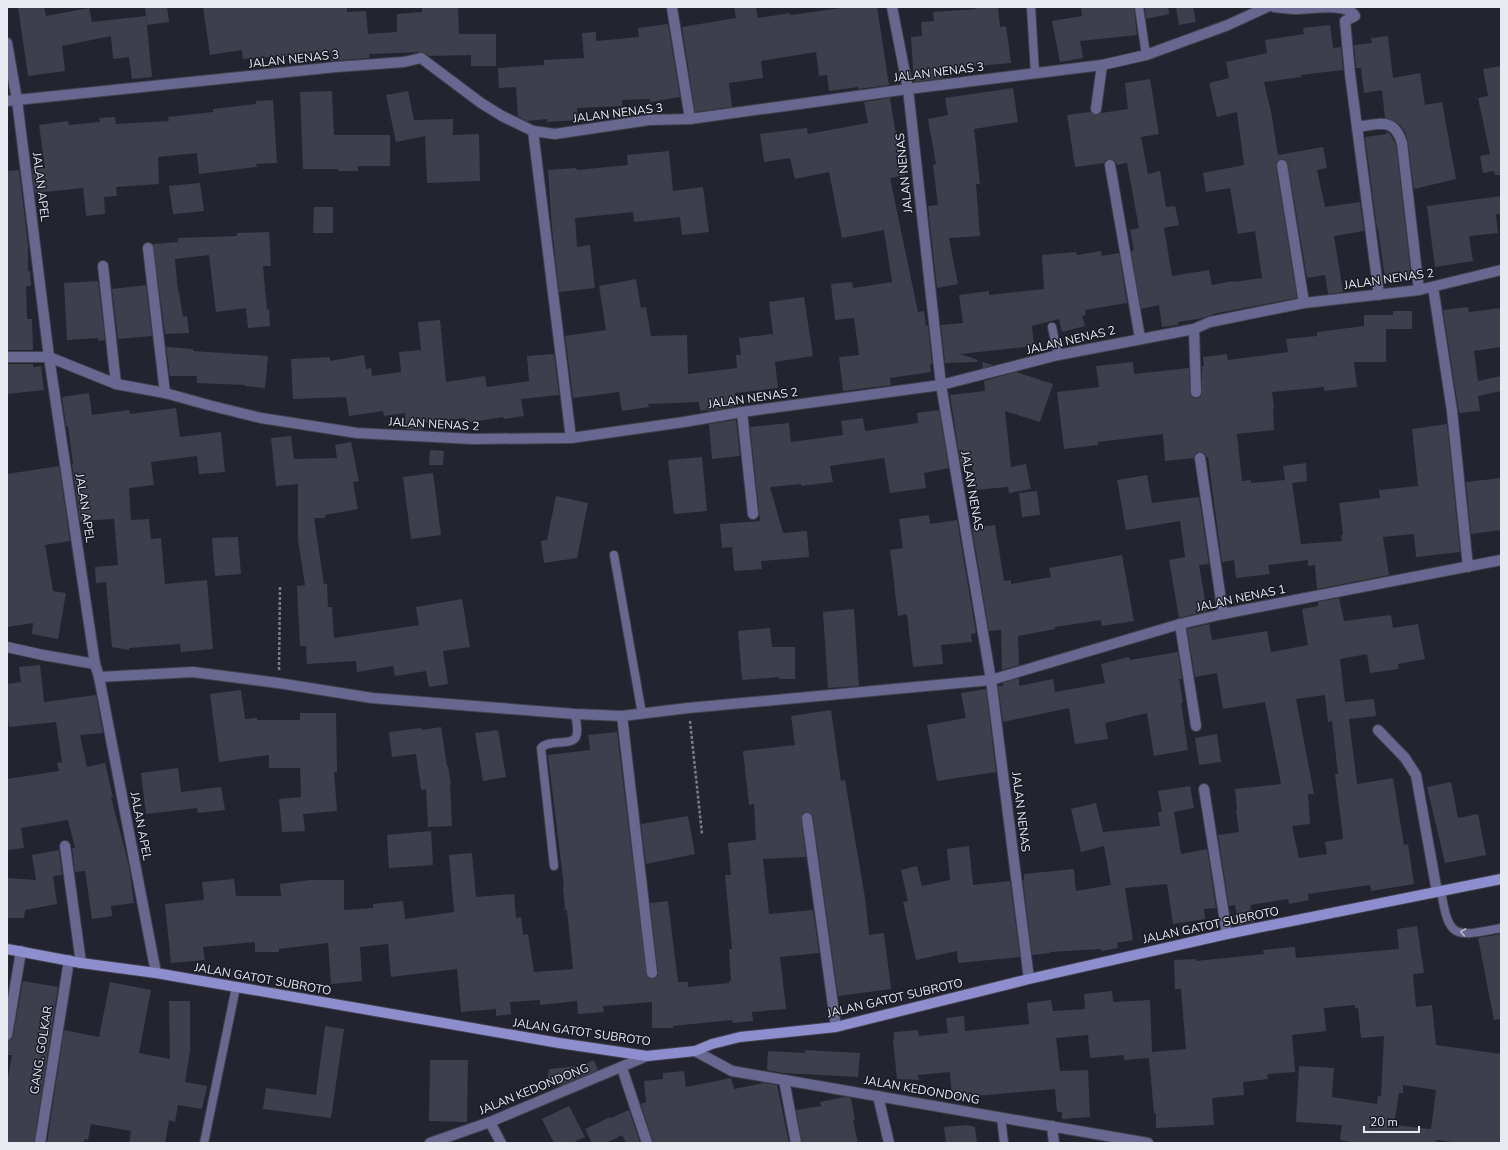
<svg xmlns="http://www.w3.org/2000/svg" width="1508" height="1150" viewBox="0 0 1508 1150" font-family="'Nunito Sans',sans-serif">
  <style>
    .building { fill: #3e3f4d; fill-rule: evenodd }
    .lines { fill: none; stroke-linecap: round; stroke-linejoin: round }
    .service-casing { stroke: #3f404b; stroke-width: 10 }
    .minor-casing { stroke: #3f404b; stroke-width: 12 }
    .secondary-casing { stroke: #3f404b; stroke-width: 12 }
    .path { stroke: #7c7d88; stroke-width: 2.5; stroke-dasharray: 3 2; stroke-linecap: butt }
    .service { stroke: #686790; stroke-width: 8 }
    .minor { stroke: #686790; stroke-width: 10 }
    .secondary { stroke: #8e8dcd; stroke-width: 10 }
    .oneway { stroke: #b5b5cb }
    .labels { text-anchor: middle; stroke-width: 3; stroke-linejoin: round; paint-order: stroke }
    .street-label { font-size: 12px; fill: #e9e9f2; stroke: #1a1a26 }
  </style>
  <rect width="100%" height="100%" fill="#232430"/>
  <g class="building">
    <path d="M18,7H44L46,16L89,8L92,22L146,16L152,77L132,79L129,57L113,59L111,36L62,46L65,71L28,76Z"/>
    <path d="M145,7H167L169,22L147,25Z"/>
    <path d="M203,7H347V12L366,11L368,34L397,32V14L422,12V7H458L459,34H496V66H471V55L429,56L422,52L369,54V58L331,61V53L243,59L242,50L210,55Z"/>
    <path d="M734,7H756L758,18L790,13L791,15L848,7H877L889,85L858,89V87L829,91L827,75L819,76L816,52L761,61L763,78L729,83L732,107L695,112L682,27L736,18Z"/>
    <path d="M975,7H998L1000,27L1006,26L1011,63L943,69V78L914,82L911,37L922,36L921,22L934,21L933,12L976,9Z"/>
    <path d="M1081,7H1134L1137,35L1080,41L1083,58L1060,62L1052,21L1082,16Z"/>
    <path d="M1145,7H1168L1169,14L1146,19Z"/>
    <path d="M1176,7H1193L1196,22L1179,25Z"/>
    <path d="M668,24L680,97L650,102V99L622,100V106L577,108L578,120L547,122V119L526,121L518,116L516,87L499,88L498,68L544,65V60L584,58L582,33L596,32V41L639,37L638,28Z"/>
    <path d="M1330,25L1333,48L1341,47L1343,70L1301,75V77L1264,82L1271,111L1278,155L1323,147L1327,168L1317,170L1325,207L1360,202L1364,231L1334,236L1343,292L1328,294L1325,275L1307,278L1288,164L1285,159H1281L1276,162V166L1297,298L1217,313L1203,318L1178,322V325L1162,327L1159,305L1141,309L1131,251L1134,250L1130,230L1139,228L1127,163L1117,165L1115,161L1109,159L1106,160L1104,163L1075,167L1067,115L1090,112L1096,115L1101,113L1128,109L1125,83L1150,79L1159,134L1141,137L1148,174L1160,171L1166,207L1175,206L1179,225L1164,228L1172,276L1209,270L1212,285L1233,281V282L1262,278L1255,231L1238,234L1230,188L1206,192L1203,173L1244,165L1237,112L1217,117L1209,83L1229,78L1226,62L1267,53L1265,40L1304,34L1303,28Z"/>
    <path d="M1388,36L1393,78L1420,73L1425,105L1442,102L1456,179L1414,189L1408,142L1405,132L1400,125L1394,121L1385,118L1382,90L1364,93L1361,68H1356L1354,45L1372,43L1371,38Z"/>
    <path d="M1501,66V175H1495L1494,171L1483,173L1480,156L1490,154L1478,98L1488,96L1483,69Z"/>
    <path d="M1013,88L1018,122L974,129L980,184H976L980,236L949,238L958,284L937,288L928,206L938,205L933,165L936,164L928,119L948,115L945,98Z"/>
    <path d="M332,91L334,135H390V166H358V171H338V169H303L300,92Z"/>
    <path d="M408,91L414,120L453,119V135L479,134L480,181L427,183L425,136L396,142L386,95Z"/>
    <path d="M890,98L899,153L900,152L905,175L890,178L918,312L924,311L926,326H928L932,364H930L931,372L890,378L891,385L843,391L839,357L859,355L854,318L835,320L831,284L852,282L853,288L892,282L884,230L842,238L829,172L795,179L790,158L764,162L760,134L807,128L808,134L868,123L864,102Z"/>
    <path d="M273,100L277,163L256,164L257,167L199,174L197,153L158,157L159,184L116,187L117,196L104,197L105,214L86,216L83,188L35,193L32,169L45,168L39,125L68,121L69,125L100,122L99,118L115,117L116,124L169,121L168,117L213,112V109L256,104V101Z"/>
    <path d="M1386,131L1390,134L1396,145L1411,275L1385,278L1378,229H1377L1365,137L1387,134Z"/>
    <path d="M669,151L673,191L703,187L709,232L682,235L680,217L634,222L633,212L575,218L577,247L590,245L595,288L559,292L552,228L548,170L576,168L577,170L628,165L627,155Z"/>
    <path d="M19,170L28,245V271H30L31,286H26L27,319H32L33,350H7V171Z"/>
    <path d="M200,183L204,211L173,214L169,186Z"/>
    <path d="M1501,196V214H1496L1498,233L1469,236L1473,261L1435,267L1427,206Z"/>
    <path d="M314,207H333V233H313Z"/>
    <path d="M269,232L271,266H263L267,310L269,309L270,326L248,328L246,308L216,312L209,255L175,259L178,292H179L183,317L187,316L189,333L165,334L153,244L178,242V238L237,236V233Z"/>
    <path d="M1101,251L1102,256L1119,253L1127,303L1085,310L1086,315L1082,316L1085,326L1062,332L1059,319L1032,326L1034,346L960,354L978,360L977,362L945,363L941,325L963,323L959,295L989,291V295L1044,289L1042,255L1076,252L1077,255Z"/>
    <path d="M636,279L641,308L646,307L651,336L687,335L688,374L737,368L736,355H741L739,338L773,334L769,302L804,297L813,356L775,362L778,388L735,393L737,406L708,411L707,410L700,411L699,402L648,404L649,407L622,411L619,392L573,398L565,336L606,330L599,286Z"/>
    <path d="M98,281L105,340L98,341V338L67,340L64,283Z"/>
    <path d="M146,285L152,336L118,339L112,289Z"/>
    <path d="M1468,307L1469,312L1501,308V347L1474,351L1478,381L1501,376V391L1478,396L1480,411L1459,413L1443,310Z"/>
    <path d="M1393,311H1412V329H1386V362H1354L1357,387L1324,391V387L1272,392L1274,408L1273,409L1274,430L1237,434L1242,481L1251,480V483L1285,480L1283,466L1306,463L1307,481L1292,483L1301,544L1342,541L1341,535H1343L1339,503L1380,498L1379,490L1418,486L1412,429L1447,424L1460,552L1416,557L1414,534L1383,537L1389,575L1317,589L1315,565L1308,566V560L1268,565L1270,574L1236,578L1234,560L1222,562L1208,457H1206L1205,454L1199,452L1196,453L1194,458L1165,461L1163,434L1098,442V445L1064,449L1057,392L1099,387L1096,366L1133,362L1134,374L1189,368L1190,393L1193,398H1197L1200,397L1202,392V366H1204L1203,357L1227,354L1228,360L1288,352L1286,339L1317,336V332L1364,326V315H1393Z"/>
    <path d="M440,320L446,382L485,376L487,387L529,381L527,356L554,354L559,395L521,399L524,416L504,419L503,417L466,423L465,418L423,423L424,429L418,430L406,429L405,413L384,416L383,411L349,416L346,397L293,399L291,359L330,357V361L364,355L366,369L371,368L372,376L401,372L399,352L421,350L418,322Z"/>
    <path d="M166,347L193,349V351L268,356L265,388L245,386V385L197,383V376H170Z"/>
    <path d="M982,362L993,365L983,368Z"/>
    <path d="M7,364H33V367L41,366L44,390L7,394Z"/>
    <path d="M1016,372L1053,384L1040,422L1005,411L1011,467L1026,464L1031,489L1009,493L1008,487L975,490L972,464L961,466L950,395L985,391L984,381Z"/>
    <path d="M89,393L92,415L129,410L130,414L176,408L180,437L221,432L225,472L199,474L197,456L151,462L154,485L129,488L131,520L149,519L151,539L161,538L165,584L207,580L213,649L181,652L180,644L129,648V650L112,647L106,582L96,583L95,567L118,565L114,519L80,521L72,464H73L68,426H66L62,397Z"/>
    <path d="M939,410L949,468L924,473L926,488L890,493L884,458L830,466L833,482L801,486V484L770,487L783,533L807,531L809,557L761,561L762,569L734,571L732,547L722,548L720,524L760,521L750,427L789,423L791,442L843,435L841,421L863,418L865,431L918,423L917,413Z"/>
    <path d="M736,420L740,456L712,459L709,424Z"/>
    <path d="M291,436L294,459L337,458L335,445L351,442L359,481L353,482L358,509L325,515V518H314L324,584H327L328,607H332L334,638L419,625L416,607L462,599L470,647L443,651L448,684L429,687L426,671L395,676L393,666L357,672L356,661L307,664L306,646H300L297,586L305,585L298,540V484L276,486L271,438Z"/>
    <path d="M430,450L444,451L443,465H429Z"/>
    <path d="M702,457L707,511L674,514L668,460Z"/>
    <path d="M59,466L70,541L45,545L53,591L66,593L58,639L32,634L33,623L7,627V474Z"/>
    <path d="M433,473L441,535L411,539L403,477Z"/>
    <path d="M1147,475L1152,503L1199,497L1209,564L1199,565L1207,611L1179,618L1169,560L1185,557L1180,521L1126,530L1117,480Z"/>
    <path d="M1501,478V530L1471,534L1466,482Z"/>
    <path d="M1037,491L1040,515L1022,517L1019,493Z"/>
    <path d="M556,496L588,503L577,558L544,563L541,541L547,540Z"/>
    <path d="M929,515L930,524L957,520L976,633L971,634L972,642L941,645L943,664L913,667L907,614L898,616L890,550L903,548L899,519Z"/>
    <path d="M995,525L1004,581L1011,580V584L1051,577L1049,568L1122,555L1134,621L1102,626L1101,620L1055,627V629L1018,636L1019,665L1002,670L1001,630L989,631L972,528Z"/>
    <path d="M238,537L241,574L215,576L212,538Z"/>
    <path d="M1339,598L1344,621L1391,615L1393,628L1418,624L1425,659L1398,664L1399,669L1370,673L1367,654L1340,659L1345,702L1374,699L1376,716L1349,719L1357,784L1393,778L1404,845L1408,844L1414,884L1371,891L1370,885L1308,894L1309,900L1289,904L1288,899L1250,905L1254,922L1239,925L1235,905L1229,906L1218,835L1239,832L1236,810H1237L1235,789L1281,784L1265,702L1223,709L1217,673L1195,677L1187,629L1209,624L1212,640L1267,631L1271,652L1308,645L1302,609L1318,606V602ZM1325,695L1328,722L1332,721L1338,774H1335L1343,839L1325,842L1327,854L1299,858L1292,826L1310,824L1308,794H1314L1296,699Z"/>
    <path d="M854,609L859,686L828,688L823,612Z"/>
    <path d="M770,628L772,647H795V679H779V677L742,680L738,631Z"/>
    <path d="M1178,652L1182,679H1179L1183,702L1181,703L1188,750L1154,756L1147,713L1105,723L1108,739L1075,744L1069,708L1003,722L998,686H1003V683L1019,678V686L1053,679L1055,692L1105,683L1101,664L1129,657L1130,660Z"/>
    <path d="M40,665L44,702L96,695L103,733L80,735L87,767L105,763L113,797H111L129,866L134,903L111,906L112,916L92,919L85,871L75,872L72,848H75L68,820L21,828L24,848L7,850V779L59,771L57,763L62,762L56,722L9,727L7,710V684L21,682L19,667Z"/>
    <path d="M986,689L996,772L937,781L927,725L966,718L961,693Z"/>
    <path d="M241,690L245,719L257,718V720H300V713H336L337,772H334L337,811L303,814L305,831L282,832L279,799L301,797L300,768H269V755L219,762L210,694Z"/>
    <path d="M831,710L841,781L845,780L865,898L869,935L884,933L891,989L838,996L813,817L812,814L806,812L803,813L801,818L806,857L763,859L769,914L813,910L819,953L780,957L786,1009L752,1012L753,1021L733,1023L732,1020L673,1026V1028H652V1002L603,1006L604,1012L578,1014L577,1001L540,1005V1000L510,1002L511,1014L496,1016V1009L461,1012L457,969L391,977L388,944L360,947L362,981L331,984L328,943L279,949V952H255V942L203,947L205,960L171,963L165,904L204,900L202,882L234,879L236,896H281L280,884L310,880H344V910L373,908V904L403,901L405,919L454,912L449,855L472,853L476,897L514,894L516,918L521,917L523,935L528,934L534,972L573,969L567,910H565L563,887H564L548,755L590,750L588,735L617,732L647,977L649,979H653L658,976V973L650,903L668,901L678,982H688V987L729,983V981H731L729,949H732L725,875H731L728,843L756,840L754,804L749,805L743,751L795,745L791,716Z"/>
    <path d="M441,727L447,766H448L451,785H450L452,826L428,827L426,789L421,790L416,754L392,757L389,732L421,728L422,730Z"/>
    <path d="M498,730L506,777L483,781L475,733Z"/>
    <path d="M1217,734L1221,762L1199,765L1195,738Z"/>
    <path d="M178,768L181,792L221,787L225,810L198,813L197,808L146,814L141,773Z"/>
    <path d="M1451,782L1458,818L1478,814L1486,855L1445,863L1427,787Z"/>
    <path d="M1190,786L1194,808L1174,812L1181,854L1207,849L1216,908L1204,909L1205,919L1173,924L1167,884L1125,888L1133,940L1117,943L1118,948L1101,951V949L1050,952V953L1032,955L1023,880H1024V874L1074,869L1076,891L1111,885L1104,846L1081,852L1071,809L1096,803L1103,832L1160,826L1158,812H1162L1158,791Z"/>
    <path d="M688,816L695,854L646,864L641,824Z"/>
    <path d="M431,831L433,865L389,868L387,835Z"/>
    <path d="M969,846L973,885L1010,881L1020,957L958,963L957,951L916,960L903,902L908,901L901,870L917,866L922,886L950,880L947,849Z"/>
    <path d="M59,850L62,875L53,876L57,904L25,910L24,918H7V878L36,880L32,855Z"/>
    <path d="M1417,926L1424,973L1413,974L1416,1007L1432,1005L1436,1045L1501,1054V1143H1460L1437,1140L1436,1143H1356L1340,1140L1342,1125L1296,1122L1299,1066L1334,1068L1332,1097L1377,1104L1378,1096H1381L1384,1036L1361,1038L1358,1008H1355V1005L1324,1008L1326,1031L1292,1035L1295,1072L1267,1074L1268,1079L1243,1082L1244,1095L1212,1098L1214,1125L1156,1128V1113H1154L1149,1058L1124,1060V1055L1090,1058L1088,1035L1056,1038L1060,1071L1088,1070L1090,1117L1062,1119V1112H1057L1055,1089L952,1098L950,1072L918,1075L919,1080L897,1079L893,1039H894V1032L918,1030L919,1036L948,1033L946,1018L964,1016L965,1031L1029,1024L1027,1003L1051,1000L1053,1011L1085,1009L1084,994L1112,991L1113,1002L1150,1000L1152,1052L1186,1049L1181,989H1175L1174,960L1196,959V961L1264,954L1263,950L1295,947L1296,958L1399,949L1397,929ZM1403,1085L1436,1090L1431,1129L1394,1125L1399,1093H1403Z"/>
    <path d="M1501,934V1019L1494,1020L1478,938Z"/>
    <path d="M23,981L58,987L34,1143H7V1082L12,1055H7V1041L12,1039L13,1036Z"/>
    <path d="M110,982L151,990L139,1053L170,1059L169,1001H190V1051L185,1082L207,1086L202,1109L178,1105L175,1122L169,1120L165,1143H129L131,1131L91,1124L88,1140L85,1139L84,1143H47L64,1030L99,1037Z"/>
    <path d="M325,1026L344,1029L331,1118L263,1109L266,1088L316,1095Z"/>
    <path d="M805,1050L860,1053L858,1077L783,1073L767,1070L768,1051L805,1053Z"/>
    <path d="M430,1060H468L467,1122L429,1121Z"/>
    <path d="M594,1060L598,1070L560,1086L547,1083L549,1069L580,1066Z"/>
    <path d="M684,1071L686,1087L731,1078L734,1089L764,1083L777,1085L789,1143H653L641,1104L646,1102L644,1081L663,1079V1073Z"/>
    <path d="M844,1097L851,1098L855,1120H853L858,1143H802L796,1110L821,1106L820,1102Z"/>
    <path d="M569,1106L585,1137L572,1143H554L542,1119Z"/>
    <path d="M629,1110L640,1143H626L622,1135L606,1143H592L585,1129L610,1117L611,1118Z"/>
    <path d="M967,1125L975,1127L977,1143H946L944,1127Z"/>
  </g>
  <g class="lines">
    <defs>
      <g id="service">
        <path d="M1031,7L1035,73"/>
        <path d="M1139,7L1146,55"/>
        <path d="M1052,327L1058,355"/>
        <path d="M614,555L642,714"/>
        <path d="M554,866L541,748C548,739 572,746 576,737C579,731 576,720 575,714"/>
        <path d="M1441,891C1449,940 1455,937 1501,928"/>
        <path d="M1001,1117L1004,1143"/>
        <path d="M204,1143L236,987"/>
      </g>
      <g id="minor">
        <path d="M892,7L908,89L941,385L991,680L1029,979"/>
        <path d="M1274,7C1282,8 1289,9 1297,9C1311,9 1347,2 1355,16L1345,21L1350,74L1357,127C1380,124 1394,117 1402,143L1419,290"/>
        <path d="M672,8L690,119"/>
        <path d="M7,43L17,100L49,357L95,664L99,677L156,973"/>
        <path d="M7,101L336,67L404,62L421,58L481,103L502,116L533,131L555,134L649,120L690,119L908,89L1102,65L1146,55L1228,25L1267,7"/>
        <path d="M1096,109L1102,65"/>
        <path d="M1357,127L1379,295"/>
        <path d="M533,131L571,438"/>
        <path d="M1110,165L1140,338"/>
        <path d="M1282,165L1304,303"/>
        <path d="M148,248L165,393"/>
        <path d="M103,266L116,384"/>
        <path d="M1433,287L1452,411L1468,567"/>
        <path d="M1194,329L1196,392"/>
        <path d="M7,357H49L116,384L165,393L212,406L261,418L357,433L473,439L571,438L684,422L742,412L941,385L1058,355L1194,329L1210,322L1304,303L1419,290L1501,270"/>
        <path d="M742,412L753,514"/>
        <path d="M1200,458L1223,614"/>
        <path d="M1180,624L1196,726"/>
        <path d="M7,647L43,655L95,664"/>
        <path d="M99,677L193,672L278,683L372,698L575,714L622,716L688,708L991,680L1180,624L1223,614L1501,560"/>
        <path d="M622,716L652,973"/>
        <path d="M1378,730L1405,758L1416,775L1437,892"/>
        <path d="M1204,789L1227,934"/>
        <path d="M807,818L836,1027"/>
        <path d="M65,846L81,963"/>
        <path d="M7,1035L21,951"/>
        <path d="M695,1051L732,1071L1148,1143"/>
        <path d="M622,1068L647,1143"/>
        <path d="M784,1080L796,1143"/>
        <path d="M878,1096L889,1143"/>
        <path d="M490,1122L501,1143"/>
        <path d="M1052,1126L1054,1143"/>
        <path d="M40,1143L69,960"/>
        <path d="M430,1143L490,1122L647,1056"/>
      </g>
      <path id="secondary" d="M7,949L81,963L156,973L559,1043L647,1056L695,1051L712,1044L740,1037L836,1027L1029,979L1227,934L1501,879"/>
    </defs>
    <use href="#service" class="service-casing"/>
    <use href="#minor" class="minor-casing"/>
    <use href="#secondary" class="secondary-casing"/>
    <g class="path">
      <path d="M279,670L280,587"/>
      <path d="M690,721L702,834"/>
    </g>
    <use href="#service" class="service"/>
    <use href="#minor" class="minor"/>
    <use href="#secondary" class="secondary"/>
  </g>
  <defs><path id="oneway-chevron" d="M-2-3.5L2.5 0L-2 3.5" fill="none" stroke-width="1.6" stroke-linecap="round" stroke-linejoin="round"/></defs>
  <use class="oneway" href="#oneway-chevron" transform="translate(1463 932) rotate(-169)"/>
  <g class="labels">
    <g class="street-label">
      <text transform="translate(294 59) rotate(-6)" y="4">JALAN NENAS 3</text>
      <text transform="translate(939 72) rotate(-7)" y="4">JALAN NENAS 3</text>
      <text transform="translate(618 113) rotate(-7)" y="4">JALAN NENAS 3</text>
      <text transform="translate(904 173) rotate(-96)" y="4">JALAN NENAS</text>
      <text transform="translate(41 187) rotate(83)" y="4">JALAN APEL</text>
      <text transform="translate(1389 279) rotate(-8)" y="4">JALAN NENAS 2</text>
      <text transform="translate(1071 340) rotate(-13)" y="4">JALAN NENAS 2</text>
      <text transform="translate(753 398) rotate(-8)" y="4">JALAN NENAS 2</text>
      <text transform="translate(434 424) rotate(3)" y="4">JALAN NENAS 2</text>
      <text transform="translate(972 491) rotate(80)" y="4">JALAN NENAS</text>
      <text transform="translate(85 508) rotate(81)" y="4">JALAN APEL</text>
      <text transform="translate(1241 598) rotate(-12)" y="4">JALAN NENAS 1</text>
      <text transform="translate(1021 812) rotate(83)" y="4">JALAN NENAS</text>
      <text transform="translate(141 826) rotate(79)" y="4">JALAN APEL</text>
      <text transform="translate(1211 925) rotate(-12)" y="4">JALAN GATOT SUBROTO</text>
      <text transform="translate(263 979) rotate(10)" y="4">JALAN GATOT SUBROTO</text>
      <text transform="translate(895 998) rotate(-13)" y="4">JALAN GATOT SUBROTO</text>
      <text transform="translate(582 1032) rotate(8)" y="4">JALAN GATOT SUBROTO</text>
      <text transform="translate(41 1050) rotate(-81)" y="4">GANG. GOLKAR</text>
      <text transform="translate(534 1089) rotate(-22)" y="4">JALAN KEDONDONG</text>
      <text transform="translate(922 1090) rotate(10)" y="4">JALAN KEDONDONG</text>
    </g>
  </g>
  <rect width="1508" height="1150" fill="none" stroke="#e9e9f2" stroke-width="16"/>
  <path d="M1364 1126v6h55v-6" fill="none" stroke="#e9e9f2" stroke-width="2"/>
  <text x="1370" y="1126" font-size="12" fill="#e9e9f2" stroke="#1a1a26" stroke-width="3" paint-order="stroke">20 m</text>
</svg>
